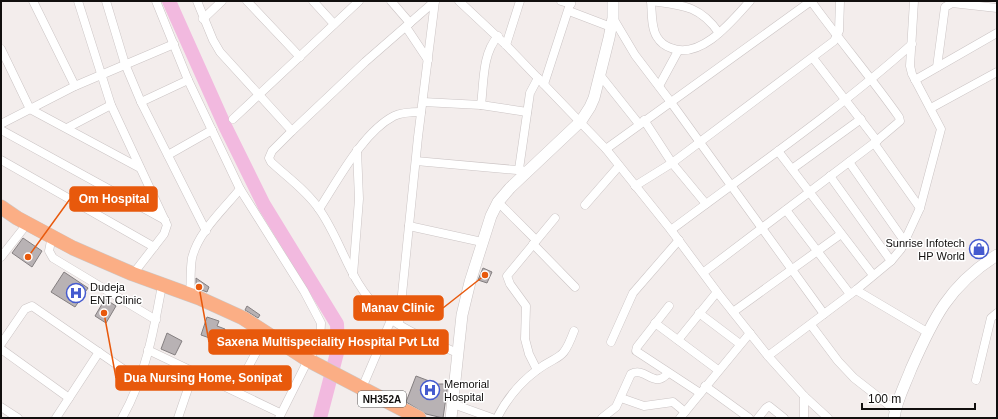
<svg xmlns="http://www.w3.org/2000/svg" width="998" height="419" viewBox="0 0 998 419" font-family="Arial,sans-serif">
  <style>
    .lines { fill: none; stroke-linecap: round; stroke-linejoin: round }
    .river { stroke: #f2b9df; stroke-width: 14 }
    .building { fill: #b8b2b4; stroke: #847f80 }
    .street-casing { stroke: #cbc4c4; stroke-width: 9 }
    .secondary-casing { stroke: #cbc4c4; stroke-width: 12 }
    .highway-casing { stroke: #cbcaca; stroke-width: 15 }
    .street { stroke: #fff; stroke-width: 8 }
    .secondary { stroke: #fff; stroke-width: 11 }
    .highway { stroke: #fbae85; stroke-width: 14 }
    .labels { text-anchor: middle; stroke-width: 3; stroke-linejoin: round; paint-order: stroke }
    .shield { fill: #fff; stroke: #585756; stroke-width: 1 }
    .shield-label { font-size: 10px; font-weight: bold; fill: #110f0e }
    .poi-label { font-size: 11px; fill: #110f0e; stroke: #fff; text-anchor: start }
    .leader { fill: none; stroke: #e8590c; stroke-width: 1.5 }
    .callout-dot { fill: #e8590c; stroke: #fff; stroke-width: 1.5 }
    .callout { fill: #e8590c; stroke: #e8590c; stroke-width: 1.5 }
    .callout-label { font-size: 12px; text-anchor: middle; font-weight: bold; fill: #fff }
  </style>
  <rect width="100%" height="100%" fill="#f3edec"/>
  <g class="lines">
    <path class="river" d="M169,1L225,126L264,205L337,324L338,349L320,418"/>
  </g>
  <g class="building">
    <path d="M23,238L42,251L32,267L12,253Z"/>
    <path d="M483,268L492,272L487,283L478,280Z"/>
    <path d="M64,272L88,288L75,307L51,292Z"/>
    <path d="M196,278L209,287L207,292L196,288Z"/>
    <path d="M105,299L116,306L106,323L95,316Z"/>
    <path d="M247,306L260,315L258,318L245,310Z"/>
    <path d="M207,317L219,321L217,326L225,329L221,342L201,335Z"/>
    <path d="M167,333L182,341L175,355L161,349Z"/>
    <path d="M416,376L437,384H448L443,418L426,414L406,402Z"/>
  </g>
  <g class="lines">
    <defs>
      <g id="street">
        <path d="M33,1L75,86"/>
        <path d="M78,1L111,105L167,225L164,234L133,274"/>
        <path d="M106,1L125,64L141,102L206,231"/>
        <path d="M156,1L188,80L240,189L304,291L321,323L320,342L308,360L279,418"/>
        <path d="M197,1L213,40L220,52L292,131"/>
        <path d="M247,1L300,57"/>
        <path d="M313,1L334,24"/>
        <path d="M391,1L410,23"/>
        <path d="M435,1L365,62L292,131L272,151L269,158L271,162C287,177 307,191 319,209C343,243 349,283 382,312C403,331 432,341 457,353"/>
        <path d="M459,1L506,45L606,149L671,230L717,292L768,356L804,396L828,418"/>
        <path d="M561,1L571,4"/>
        <path d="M651,1C652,12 651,28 657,37C660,42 665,46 671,48C701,60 732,21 750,1"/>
        <path d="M651,1C681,5 700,5 719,33"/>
        <path d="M569,11L611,27"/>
        <path d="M613,18L635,55L670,101L824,314"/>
        <path d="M203,19L222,1"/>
        <path d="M406,27L428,60"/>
        <path d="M506,45L520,1"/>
        <path d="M1,49L30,109L140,168"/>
        <path d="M813,58L877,141"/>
        <path d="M937,67L945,7L952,3L997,8"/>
        <path d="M600,75L639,124"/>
        <path d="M915,80L997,33"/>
        <path d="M544,84L571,1"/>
        <path d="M659,86L678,51"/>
        <path d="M141,102L188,80"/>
        <path d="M423,102L481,105L527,112"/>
        <path d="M481,105C484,82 482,54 498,36"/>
        <path d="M931,108L997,72"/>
        <path d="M233,119L359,1"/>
        <path d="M644,120L672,163L706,204"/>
        <path d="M1,124L75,86L174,44"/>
        <path d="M67,128L111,105"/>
        <path d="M1,130L165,220"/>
        <path d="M874,143L920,208"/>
        <path d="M606,149L811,1C839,40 871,77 899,117L900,121L874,143L704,272"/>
        <path d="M778,151L873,275"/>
        <path d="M168,155L212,130"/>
        <path d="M1,160L154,247"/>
        <path d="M416,161L528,171"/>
        <path d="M849,162L905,242"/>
        <path d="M519,169L530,93L538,78"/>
        <path d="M792,169L861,119"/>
        <path d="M830,176L891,261"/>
        <path d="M635,186L672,163L834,41L839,31L840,1"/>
        <path d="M498,202L536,240"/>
        <path d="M585,205L619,166"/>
        <path d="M319,209C338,180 363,132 394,116C402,112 412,112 421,112"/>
        <path d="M786,210L850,294"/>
        <path d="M409,226L482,242"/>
        <path d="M671,230C751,170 837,111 912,44"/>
        <path d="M52,236L49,251L53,258L156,320"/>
        <path d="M533,244L575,287"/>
        <path d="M1,257L27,224"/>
        <path d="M353,275L359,199L357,150"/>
        <path d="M856,290L927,332"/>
        <path d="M190,295C191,283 190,270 192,258C198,232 224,209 240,189"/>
        <path d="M669,306L637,347L636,351L700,393"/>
        <path d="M733,312L841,234"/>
        <path d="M699,313L740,344"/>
        <path d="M655,323L718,370"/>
        <path d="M399,324L418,137L435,1"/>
        <path d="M811,325L838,361L854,378L895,410"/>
        <path d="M678,340L717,292"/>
        <path d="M611,342L633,293L679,240"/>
        <path d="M1,344L25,309L32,306L139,380"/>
        <path d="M1,349L69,398"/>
        <path d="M148,350L280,413"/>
        <path d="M768,356L856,290L891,261L901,249L920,208L941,129L912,74L910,66L914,1"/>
        <path d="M537,370L529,354L525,339L526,306L510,284L507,276L555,218"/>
        <path d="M976,380L991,318L997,313"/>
        <path d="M705,386L749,418"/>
        <path d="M362,388L391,320"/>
        <path d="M236,390L267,332"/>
        <path d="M804,396V418"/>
        <path d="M621,398L644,406L673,402L685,412"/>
        <path d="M453,404L492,418"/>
        <path d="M1,407L18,418"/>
        <path d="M56,418L99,352"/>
        <path d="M122,418C145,378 154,330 162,285"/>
        <path d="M178,418L194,371"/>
        <path d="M497,418C506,400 521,382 537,370C560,353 562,363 574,331"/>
        <path d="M602,418L616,407L631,374C646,366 654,390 668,373"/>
        <path d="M680,418L750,333"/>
        <path d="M758,418L766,408L769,406L784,418"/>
      </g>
      <g id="secondary">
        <path d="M451,418L462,315L470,282L491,216L498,202L510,188L581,121L590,107L594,98L609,38L613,18V1"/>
        <path d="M894,418C896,401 905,385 911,369C933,319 949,285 997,255"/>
      </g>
      <path id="highway" d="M1,207L17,218L73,248L133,274L199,298L243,318L308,360L419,418"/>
    </defs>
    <use href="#street" class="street-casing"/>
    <use href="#secondary" class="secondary-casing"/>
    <use href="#highway" class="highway-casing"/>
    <use href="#street" class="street"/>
    <use href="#secondary" class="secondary"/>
    <use href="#highway" class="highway"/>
  </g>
  <defs>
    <symbol id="shop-ring" viewBox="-11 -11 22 22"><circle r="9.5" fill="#fff" stroke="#455bcf" stroke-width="1.5"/><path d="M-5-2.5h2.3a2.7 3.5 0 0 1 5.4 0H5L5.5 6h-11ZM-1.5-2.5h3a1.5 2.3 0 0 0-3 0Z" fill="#455bcf"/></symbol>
    <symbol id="hospital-ring" viewBox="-11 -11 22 22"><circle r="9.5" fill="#fff" stroke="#455bcf" stroke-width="1.5"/><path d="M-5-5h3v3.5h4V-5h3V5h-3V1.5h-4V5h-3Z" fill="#455bcf"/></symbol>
  </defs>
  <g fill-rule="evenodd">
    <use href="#shop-ring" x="968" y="238" width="22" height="22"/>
    <use href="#hospital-ring" x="65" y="282" width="22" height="22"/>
    <use href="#hospital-ring" x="419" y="379" width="22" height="22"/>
  </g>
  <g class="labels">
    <rect class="shield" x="358" y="391" width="48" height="16" rx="3"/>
    <g class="shield-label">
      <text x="382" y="403">NH352A</text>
    </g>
    <g class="poi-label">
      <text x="965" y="247" text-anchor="end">Sunrise Infotech<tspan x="965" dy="13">HP World</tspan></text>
      <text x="90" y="291">Dudeja<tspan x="90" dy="13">ENT Clinic</tspan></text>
      <text x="444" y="388">Memorial<tspan x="444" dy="13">Hospital</tspan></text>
    </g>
  </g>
  <path class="leader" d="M28 257L70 199M485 275L443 308M199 287L209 342M104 313L116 378"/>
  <g class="callout-dot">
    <circle cx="28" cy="257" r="4"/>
    <circle cx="485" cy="275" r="4"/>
    <circle cx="199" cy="287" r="4"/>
    <circle cx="104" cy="313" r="4"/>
  </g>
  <g class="callout">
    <rect x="70" y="187" width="87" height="24" rx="4"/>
    <rect x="354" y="296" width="89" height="24" rx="4"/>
    <rect x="209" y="330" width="239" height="24" rx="4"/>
    <rect x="116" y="366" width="175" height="24" rx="4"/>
  </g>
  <g class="callout-label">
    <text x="114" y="203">Om Hospital</text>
    <text x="398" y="312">Manav Clinic</text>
    <text x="328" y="346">Saxena Multispeciality Hospital Pvt Ltd</text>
    <text x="203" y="382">Dua Nursing Home, Sonipat</text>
  </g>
  <rect width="998" height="419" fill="none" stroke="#110f0e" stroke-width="4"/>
  <path d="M862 403v6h113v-6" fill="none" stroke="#110f0e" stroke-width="2"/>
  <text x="868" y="403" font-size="12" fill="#110f0e" stroke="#ffffff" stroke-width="3" paint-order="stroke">100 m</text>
</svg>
